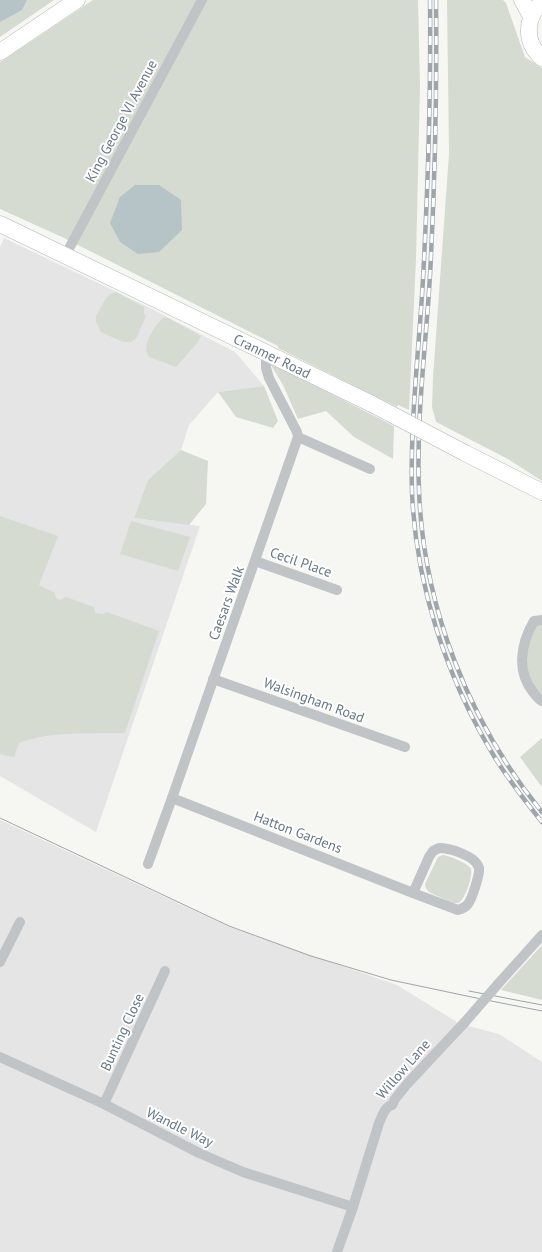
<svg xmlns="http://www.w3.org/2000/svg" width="542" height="1252" viewBox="0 0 542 1252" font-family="'PT Sans',sans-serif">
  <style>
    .built { fill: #e4e5e4 }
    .green { fill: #d6dbd2 }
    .water { fill: #b6c3c7 }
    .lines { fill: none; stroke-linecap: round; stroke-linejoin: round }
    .primary-casing { stroke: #b1b6ba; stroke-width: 17 }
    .minor { stroke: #c0c4c7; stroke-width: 10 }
    .primary { stroke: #fff; stroke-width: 16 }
    .tram { stroke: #9fa6ab; stroke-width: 1 }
    .rail-casing { stroke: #9fa6ab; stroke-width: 4.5 }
    .rail { stroke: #fff; stroke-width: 3; stroke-dasharray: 9; stroke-linecap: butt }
    .primary-bridge-casing { stroke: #b1b6ba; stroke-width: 17; stroke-linecap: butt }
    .minor-bridge { stroke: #c0c4c7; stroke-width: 10 }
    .primary-bridge { stroke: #fff; stroke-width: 16 }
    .labels { text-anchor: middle; stroke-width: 4; stroke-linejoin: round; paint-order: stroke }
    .street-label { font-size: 14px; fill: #667883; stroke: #fff }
  </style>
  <rect width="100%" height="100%" fill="#f6f6f3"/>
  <g class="built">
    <path d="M4,238L148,307L235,352L264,386L218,392L189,425L181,450L148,480L134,518L200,526L96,832L0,776V247Z"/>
    <path d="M0,820L229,927L397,985L460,1024L499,1034L542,1062V1252H0Z"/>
  </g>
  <g class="green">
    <path d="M0,0H54L0,37Z"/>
    <path d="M93,0H418L420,86L416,259L409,410L398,405L397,407L278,348V346L62,237L0,209V62Z"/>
    <path d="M447,0H503L506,3L525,57L542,68V481L508,459L436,422L432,407L433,377L449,154Z"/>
    <path d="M116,292L144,307V314L146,316L137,337L131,342H123L101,332L96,322V316L105,300L110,294Z"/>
    <path d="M164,317L168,318L201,336L197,343L176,367L149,357L146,351C146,338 155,326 164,317Z"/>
    <path d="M269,362L394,426L393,459L354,437L326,411L298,419L283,385Z"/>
    <path d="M264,386L278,421L273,428L236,417L218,392Z"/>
    <path d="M181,450L208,461L206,504L189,525L134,518L148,480Z"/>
    <path d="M0,516L58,536L39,585L55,593C55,597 56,599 60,600L66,597L94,607L95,613L103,614L107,612L159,631L125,733C93,734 48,731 19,743L14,757L0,754Z"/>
    <path d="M131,521L190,537L178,571L120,554Z"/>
    <path d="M538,624L542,625V700L535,696L519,647Z"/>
    <path d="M542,738V784L541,786L520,757Z"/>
    <path d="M443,855C450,856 468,863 471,869C473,876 465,901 458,903C452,904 443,898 437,896C431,893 426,892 425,884L438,857Z"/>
    <path d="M542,945V1000L501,990Z"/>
  </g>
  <g class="water">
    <path d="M0,0H27L22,10L0,22Z"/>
    <path d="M135,185H159L181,200L182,230L159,252L138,254L120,242L110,223L120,197Z"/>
  </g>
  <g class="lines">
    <defs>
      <g id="primary">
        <path d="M522,0L531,16"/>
        <path d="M542,2C525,18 524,42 542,58"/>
        <path d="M0,52L77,0"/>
        <path d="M0,224L372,404"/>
        <path d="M465,453L542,492"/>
      </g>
    </defs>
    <use href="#primary" class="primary-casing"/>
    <g class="minor">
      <path d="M65,256L202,0"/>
      <path d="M298,437L370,469"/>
      <path d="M255,561L337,590"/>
      <path d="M542,620L534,621C521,643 516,671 533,692C536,696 538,699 542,701"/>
      <path d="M213,679L405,747"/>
      <path d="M172,798L413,893"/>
      <path d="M439,848C450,848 476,856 479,868C480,874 472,899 468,904C465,908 462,909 458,910L413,893L429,857L433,851Z"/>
      <path d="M148,864L172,798L298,437L297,432L269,378L266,368V353"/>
      <path d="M0,962L20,922"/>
      <path d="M498,984L542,935"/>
      <path d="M0,1057L104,1104L199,1153L243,1172L353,1207"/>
      <path d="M104,1104L165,971"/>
      <path d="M337,1252L353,1207L379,1123C382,1117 384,1107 392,1105L395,1099L407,1084L465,1022"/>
    </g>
    <use href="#primary" class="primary"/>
    <g class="tram">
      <path d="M0,818L229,926L311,956L391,980L481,999L542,1011"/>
      <path d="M469,991L542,1005"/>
    </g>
    <defs>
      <g id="rail">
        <path d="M430,0C431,93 428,186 423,279C419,350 410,421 412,493C416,585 446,677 494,756C508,779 525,801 542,822"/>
        <path d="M436,0C437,92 435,183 430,275C426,346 416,418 419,490C423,606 469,723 542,812"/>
      </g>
    </defs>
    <use href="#rail" class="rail-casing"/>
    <use href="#rail" class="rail"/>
    <defs>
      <path id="primary-bridge" d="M372,404L465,453"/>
    </defs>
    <use href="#primary-bridge" class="primary-bridge-casing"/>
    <path class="minor-bridge" d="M465,1022L498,984"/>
    <use href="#primary-bridge" class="primary-bridge"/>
  </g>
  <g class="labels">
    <g class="street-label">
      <text transform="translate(121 121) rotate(-62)" y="5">King George VI Avenue</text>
      <text transform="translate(272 356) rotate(26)" y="5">Cranmer Road</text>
      <text transform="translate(301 562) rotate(19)" y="5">Cecil Place</text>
      <text transform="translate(226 603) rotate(-70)" y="5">Caesars Walk</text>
      <text transform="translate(314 700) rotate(20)" y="5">Walsingham Road</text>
      <text transform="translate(298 832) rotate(21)" y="5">Hatton Gardens</text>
      <text transform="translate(122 1032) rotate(-65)" y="5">Bunting Close</text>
      <text transform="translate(403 1069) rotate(-49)" y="5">Willow Lane</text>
      <text transform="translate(180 1127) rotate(26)" y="5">Wandle Way</text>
    </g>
  </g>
</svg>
